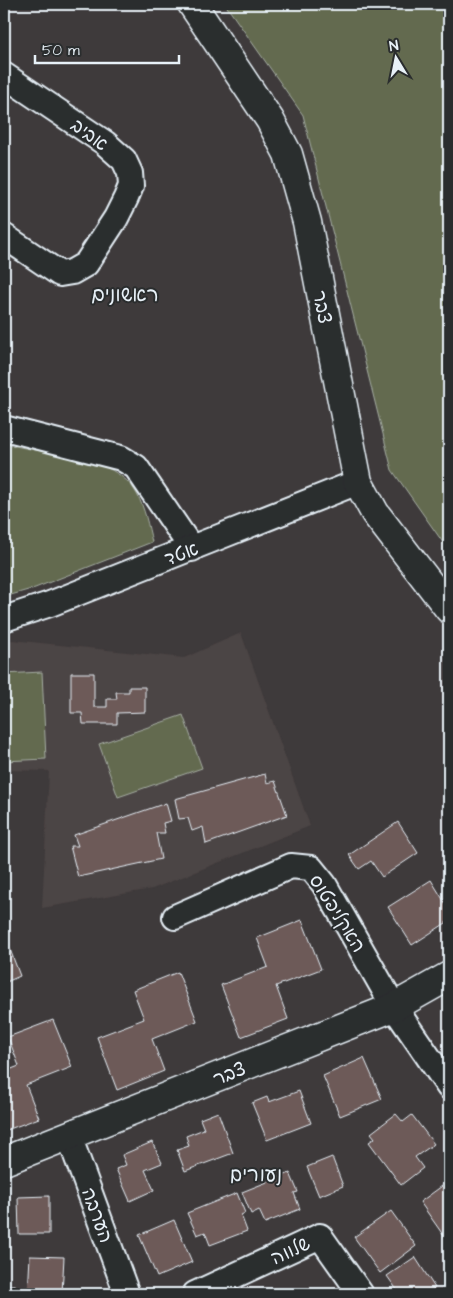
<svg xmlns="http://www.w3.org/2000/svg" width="453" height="1298" viewBox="0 0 453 1298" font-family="'Architects Daughter','Playpen Sans Hebrew',sans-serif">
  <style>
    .built { fill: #4c4444 }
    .green { fill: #636a50; stroke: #a6aea4 }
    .building { fill: #6d5a59; stroke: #e8f1f8 }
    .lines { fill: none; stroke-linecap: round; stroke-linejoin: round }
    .minor-casing { stroke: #e8f1f8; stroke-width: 28 }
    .tertiary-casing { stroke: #e8f1f8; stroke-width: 31 }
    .minor { stroke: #2a2d2e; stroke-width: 24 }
    .tertiary { stroke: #2a2d2e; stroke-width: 28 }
    .labels { text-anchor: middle; stroke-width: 4; stroke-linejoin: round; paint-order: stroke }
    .street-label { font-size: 19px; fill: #e8f1f8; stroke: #2a2d2e }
    .neighbourhood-label { font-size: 20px; fill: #e8f1f8; stroke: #2a2d2e }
  </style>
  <rect width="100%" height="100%" fill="#3e3a3b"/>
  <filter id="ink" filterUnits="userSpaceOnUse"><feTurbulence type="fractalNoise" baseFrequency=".02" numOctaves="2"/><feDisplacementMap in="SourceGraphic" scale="10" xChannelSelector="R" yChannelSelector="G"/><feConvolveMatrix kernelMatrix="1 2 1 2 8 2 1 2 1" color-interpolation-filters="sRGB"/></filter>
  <g filter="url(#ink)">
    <path class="built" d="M241,633L310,826L152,889L42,908L49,771L4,770V642L12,640L184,658Z"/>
    <g class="green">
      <path d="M225,4H449V551L392,470L303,115Z"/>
      <path d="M4,443C42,455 115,453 137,494C145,509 148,525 152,542L35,588L4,597Z"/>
      <path d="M42,672L46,759L4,761V674Z"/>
      <path d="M183,715L202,768L118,797L99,744Z"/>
    </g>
    <g class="building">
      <path d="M71,673H94V707H107V699H117L116,692H129V687H145V712L117,713V724H83L82,713H71Z"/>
      <path d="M265,774L267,783L275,781L287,815L206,844L203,827L192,831L188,818L179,819L175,799Z"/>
      <path d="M166,803L171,821L163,823L165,833H156L161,859L78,877L70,846H78L74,835Z"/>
      <path d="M398,822L418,853L382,877L371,861L359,869L349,855Z"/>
      <path d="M431,880L449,909V921L412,945L388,907Z"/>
      <path d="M302,920L321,969L276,986L288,1019L241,1037L221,985L268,967L257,938Z"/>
      <path d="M5,936L20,976L4,983V937Z"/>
      <path d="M178,972L197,1021L152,1039L164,1071L117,1090L97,1037L144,1019L133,990Z"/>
      <path d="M53,1020L72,1067L26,1085L39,1118L4,1131V1072L19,1066L8,1037Z"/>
      <path d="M364,1058L382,1099L340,1116L323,1076Z"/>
      <path d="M299,1091L311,1123L267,1140L252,1103L267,1097L269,1102Z"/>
      <path d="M218,1112L233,1153L185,1171L177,1150L189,1146L186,1136L204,1129L200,1119Z"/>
      <path d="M396,1114L403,1122L412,1115L434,1144L415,1157L423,1168L401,1185L369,1142L375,1138L371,1133Z"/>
      <path d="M152,1142L162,1163L145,1170L154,1190L130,1201L116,1169L126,1165L122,1155Z"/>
      <path d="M332,1157L343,1186L319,1196L307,1167Z"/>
      <path d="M290,1173L298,1192L294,1193L300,1209L265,1223L259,1210L251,1214L242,1192Z"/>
      <path d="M449,1181V1236L446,1239L420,1202Z"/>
      <path d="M237,1193L245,1213L241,1215L247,1231L210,1245L205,1232L197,1235L187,1213Z"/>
      <path d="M49,1196V1234H19L18,1197Z"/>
      <path d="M391,1211L416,1246L380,1273L354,1237Z"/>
      <path d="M174,1220L192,1262L157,1277L139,1235Z"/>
      <path d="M30,1256L64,1257L62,1294H28Z"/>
      <path d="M415,1257L435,1288L426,1294H400L387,1276Z"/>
      <rect x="4" y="1285" width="11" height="9"/>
    </g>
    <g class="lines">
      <defs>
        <g id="minor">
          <path d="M4,75L105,143L124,160L130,173L131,186L126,198L116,218L86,264L72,272L60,274L4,236"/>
          <path d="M4,428L121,458L136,467L192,549"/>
          <path d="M4,619L50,604L358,482"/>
          <path d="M175,917L291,866L311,868L324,884L394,1007L449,1087"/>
          <path d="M69,1136L127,1294"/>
          <path d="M195,1294L320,1236L361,1294"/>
        </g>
        <g id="tertiary">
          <path d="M192,4L270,120L288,154L307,222L358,482L375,513L449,609"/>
          <path d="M4,1161L394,1007L449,976"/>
        </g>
      </defs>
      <use href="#minor" class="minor-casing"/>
      <use href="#tertiary" class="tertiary-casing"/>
      <use href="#minor" class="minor"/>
      <use href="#tertiary" class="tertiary"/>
    </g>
  </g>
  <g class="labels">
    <g class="street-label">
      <text transform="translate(90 134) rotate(36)" y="7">אביב</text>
      <text transform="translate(323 307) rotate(79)" y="7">צבר</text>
      <text transform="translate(181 553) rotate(-21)" y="7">אטד</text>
      <text transform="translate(338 913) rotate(58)" y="7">האקליפטוס</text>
      <text transform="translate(229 1073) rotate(-22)" y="7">צבר</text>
      <text transform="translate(98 1215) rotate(70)" y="7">הערבה</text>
      <text transform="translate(290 1250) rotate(-25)" y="7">שלווה</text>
    </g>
    <g class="neighbourhood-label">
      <text x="125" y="301">ראשונים</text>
      <text x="256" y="1181">נעורים</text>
    </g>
  </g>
  <rect width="453" height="1298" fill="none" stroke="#2a2d2e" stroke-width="20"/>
  <rect x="10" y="10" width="433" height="1278" fill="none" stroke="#e8f1f8" stroke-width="2" filter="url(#ink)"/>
  <g transform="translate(396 58) rotate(350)" stroke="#2a2d2e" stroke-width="4" paint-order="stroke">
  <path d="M0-4L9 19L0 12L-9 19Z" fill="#e8f1f8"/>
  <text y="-8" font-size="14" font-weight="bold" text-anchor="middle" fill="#e8f1f8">N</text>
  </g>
  <path d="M35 55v8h144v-8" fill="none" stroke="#e8f1f8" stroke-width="2.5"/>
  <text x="42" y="55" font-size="15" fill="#e8f1f8" stroke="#2a2d2e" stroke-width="4" paint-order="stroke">50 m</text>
</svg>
